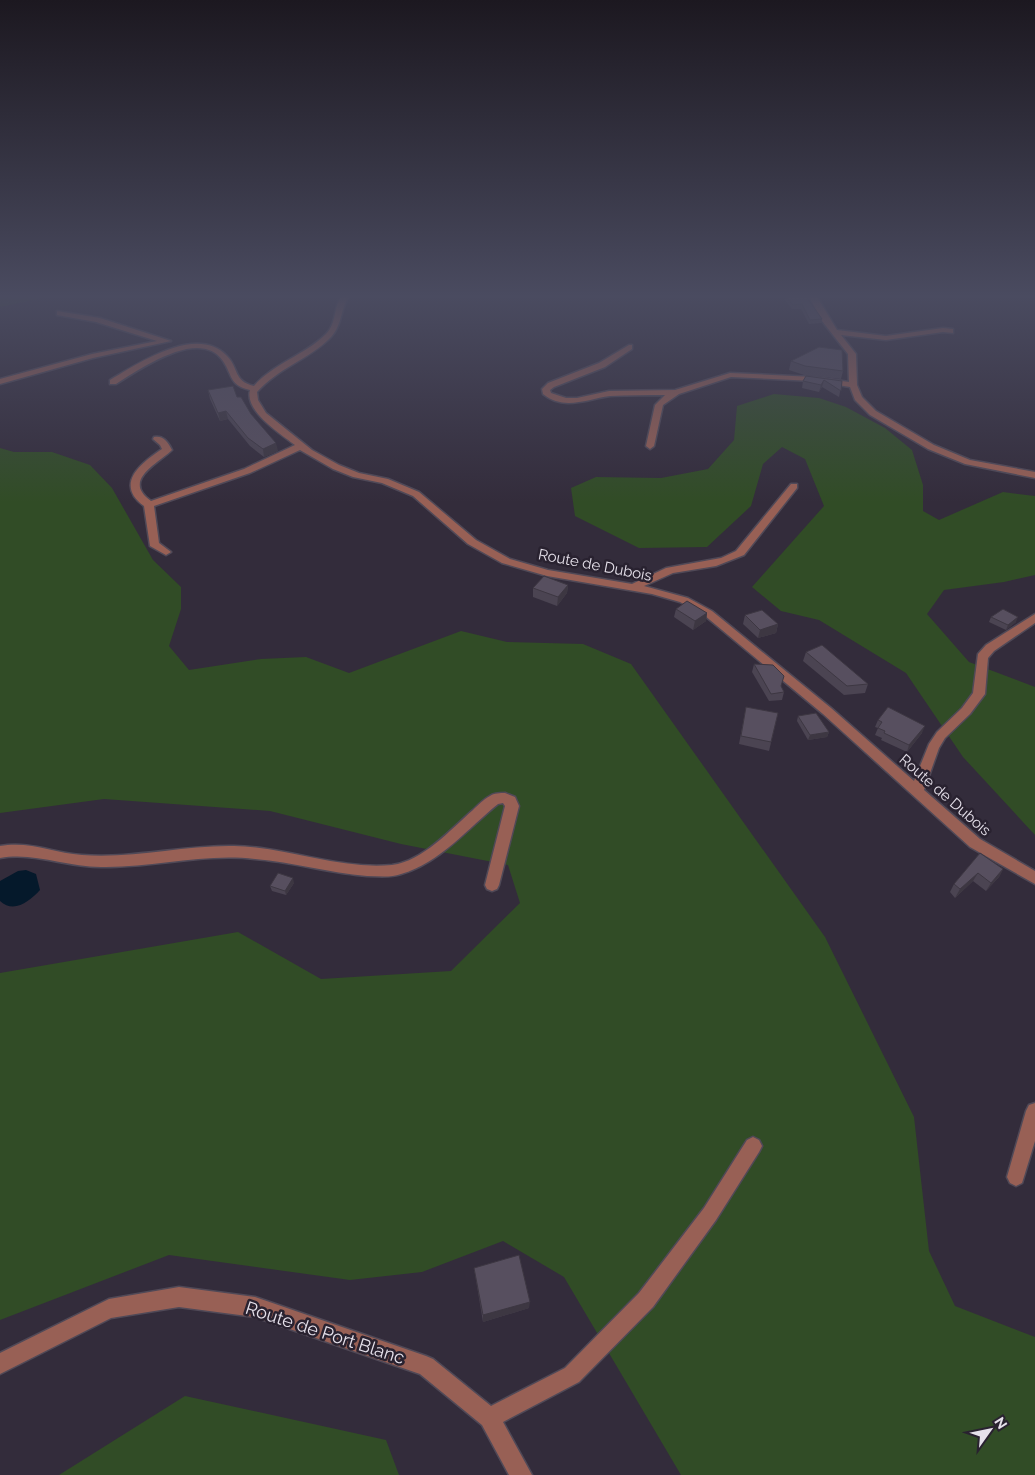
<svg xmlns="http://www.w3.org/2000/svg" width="1035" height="1475" viewBox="0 0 1035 1475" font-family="Raleway,sans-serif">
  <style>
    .green { fill: #314c26 }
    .water { fill: #05192b }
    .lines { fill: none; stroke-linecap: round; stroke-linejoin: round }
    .minor-casing { stroke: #504957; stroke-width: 3 }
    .minor { fill: #986055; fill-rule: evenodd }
    .wall { fill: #4b4452 }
    .shaded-wall { fill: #3d3742 }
    .building { fill: #574f5f; stroke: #3d3742 }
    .labels { text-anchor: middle; stroke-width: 5; stroke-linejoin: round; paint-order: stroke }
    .street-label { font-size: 15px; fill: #e6e1eb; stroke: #292230 }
    .near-street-label { font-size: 18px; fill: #e6e1eb; stroke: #292230 }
  </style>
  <rect width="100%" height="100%" fill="#332c3b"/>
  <g class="green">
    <path d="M0,295H56L0,307Z"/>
    <path d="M774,394L819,398L846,407L885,428L912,450L923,485V511L939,520L1003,492L1035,496V575L1004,582L944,590L927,614L969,662L1035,687V835L963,757L906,673L819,620L781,611L752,587L824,506L805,459L782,447L763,464L751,506L707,547L639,548L575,516L571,488L596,477L661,478L708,469L734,440L737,406Z"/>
    <path d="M0,448L14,452H52L90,465L112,488L153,560L181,587V609L169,646L189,670L261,659L306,657L349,673L461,631L507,642L583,644L631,664L825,937L914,1117L929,1251L955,1306L1035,1337V1475H681L564,1277L503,1241L422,1272L350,1280L169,1255L0,1320V973L238,932L321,979L451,971L520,903L508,865L401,844L270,811L104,799L0,813Z"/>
    <path d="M185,1396L386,1440L399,1475H59Z"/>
  </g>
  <path class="water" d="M26,870L36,874L40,890C30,901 14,914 0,901V881L18,871Z"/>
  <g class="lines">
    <defs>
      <g id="minor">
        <path d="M342,295H350C340,308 343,324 331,337C310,359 278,368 257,392L258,400L266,413L312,450L339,465L359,473L388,479L419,492L476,540L510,559L548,570L632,584L666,568L721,558L736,551L791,484H797V488L744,555L716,566L673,573L644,586L688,598L712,611L831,708L914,781L929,744L937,732L962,708L973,693L978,654L986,645L1035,614V623L994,651L988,658L985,694L970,714L945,738L939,748L924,790L980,839L1035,871V884L970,847L823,714L704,615L680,602L652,594L547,576L502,563L468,544L413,496L382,483L353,477L333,469L300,450L250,473L154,506L159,543L171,552L166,555L150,546L144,506C114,484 141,463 162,449L160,445L153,439L154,437C163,435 168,442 172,450C159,463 121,480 151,501L244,469L295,445C281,434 244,411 250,390C229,385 233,376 223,361C200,327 140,369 116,384H110V380C139,363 197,324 227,356C239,368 233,381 254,386C274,363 305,355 326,334C337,323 333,307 342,295Z"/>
        <path d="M808,295H816L837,330L886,336L943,328L953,329V333L943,332L886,340L841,335L856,354L857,385L862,397L876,411L934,445L970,460L1035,472V478L965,464L928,449L870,415L855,400L850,387L814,381L731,377L679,394L663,405L654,446L650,449L646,446L655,405L665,395C647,395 628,395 610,396C587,399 564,411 543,394L542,389L548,383L599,363L629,345H632V349L605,367L554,387L550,390L551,393L566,398H577L609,391L675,390L730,373L814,377L849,382L848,354L822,321Z"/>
        <path d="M57,311L100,318L171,341L93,358L0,384V379L92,354L157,341L96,322L57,315Z"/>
        <path d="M505,793L515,797L519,806L499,885L497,889L492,891L487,889L485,885L505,806L503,803L498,804C468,828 440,863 401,874C390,878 379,876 367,876C329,873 293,862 255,859C203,853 153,868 101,867C65,867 35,852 0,858V846C31,841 53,853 82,855C133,859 183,845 234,846C286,847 339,870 392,865C423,861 450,830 473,810C478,805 484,799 490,796C494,793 500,793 505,793Z"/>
        <path d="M1035,1103V1141L1022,1183L1016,1186L1010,1183L1007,1177L1026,1111L1029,1105Z"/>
        <path d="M753,1137L759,1140L762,1146L759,1152L716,1220L653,1307L579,1382L503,1422L532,1475H509L482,1425L420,1374L255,1317L179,1307L111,1318L0,1374V1353L109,1299L179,1287L255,1297L426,1356L433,1359L491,1406L565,1368L639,1293L704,1208L747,1140Z"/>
      </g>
    </defs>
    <use href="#minor" class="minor-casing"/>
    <use href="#minor" class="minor"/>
  </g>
  <g class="wall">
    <path d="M786,295H805L822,319L821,323L809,324L801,309H792L785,300Z"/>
    <path d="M791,361L843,371L841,379L804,375L789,370Z"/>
    <path d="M806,376L842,381L839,397L822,387L819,392L802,388L803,381Z"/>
    <path d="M208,390L237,397L251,414L278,451L264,457L250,446L228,419L220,421L210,399Z"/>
    <path d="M568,585L567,593L557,606L533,597V588Z"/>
    <path d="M676,609L707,613L706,621L693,630L674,617Z"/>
    <path d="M745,615L778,624L776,633L758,638L743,624Z"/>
    <path d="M991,617L1016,622L1006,630L989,622Z"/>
    <path d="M806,652L868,684L865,693L844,695L803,661Z"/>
    <path d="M754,664L781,687L784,692L782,700L769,701L752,672Z"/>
    <path d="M746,707L778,713L769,751L739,744Z"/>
    <path d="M798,716L829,732L827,737L808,740L797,721Z"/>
    <path d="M878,720L922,733L907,752L881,740L882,738L875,735L878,728L875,727Z"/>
    <path d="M980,853L1003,869L999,877L986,891L973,881L955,898L950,892L954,884Z"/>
    <path d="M294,883L286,895L272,891L270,886Z"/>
    <path d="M474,1268L529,1308L483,1322Z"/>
  </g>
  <g class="shaded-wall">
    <path d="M824,380L822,387L819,392L821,385Z"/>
    <path d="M226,411L228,419L220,421L218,413Z"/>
    <path d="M276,443L278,451L264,457L263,449Z"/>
    <path d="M568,585L567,593L557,606L558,597Z"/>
    <path d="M707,613L706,621L693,630L695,621Z"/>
    <path d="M1018,617L1016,622L1006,630L1008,625Z"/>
    <path d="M778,624L776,633L758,638L760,630Z"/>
    <path d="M925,726L922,733L907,752L909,745Z"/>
    <path d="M829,732L827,737L808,740L810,735Z"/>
    <path d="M1003,869L999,877L986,891L991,883Z"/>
    <path d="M978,873L973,881L955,898L960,889Z"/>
    <path d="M293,878L294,883L286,895L285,891Z"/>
    <path d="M530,1302L529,1308L483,1322V1315Z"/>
  </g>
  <g class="building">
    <path d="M786,295H805L822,319L810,320L802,304L793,305Z"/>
    <path d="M819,347L842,350L843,371L805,366L791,361Z"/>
    <path d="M806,376L842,381L841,391L824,380L821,385L803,381Z"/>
    <path d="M233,386L237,397H241L251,414L276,443L263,449L248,438L226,411L218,413L208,390Z"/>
    <path d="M544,576L568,585L558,597L533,588Z"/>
    <path d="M687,601L707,613L695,621L676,609Z"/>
    <path d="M1003,609L1018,617L1008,625L991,617Z"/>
    <path d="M762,610L778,624L760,630L745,615Z"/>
    <path d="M822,645L868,684L847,686L806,652Z"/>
    <path d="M754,664L773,665L784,676L781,686L784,692L771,694Z"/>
    <path d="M746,707L778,713L771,742L741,736Z"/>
    <path d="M888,707L925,726L909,745L884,733L885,731L878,728L882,722L878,720Z"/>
    <path d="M816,713L829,732L810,735L798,716Z"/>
    <path d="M980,853L1003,869L991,883L978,873L960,889L954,884Z"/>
    <path d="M278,873L293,878L285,891L270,886Z"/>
    <path d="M519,1255L530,1302L483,1315L474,1268Z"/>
  </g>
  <linearGradient id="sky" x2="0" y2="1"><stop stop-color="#1c1820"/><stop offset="0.59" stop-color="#4a4b60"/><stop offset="1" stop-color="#4a4b60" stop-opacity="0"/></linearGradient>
  <rect width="1035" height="502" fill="url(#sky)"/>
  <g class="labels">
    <g class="street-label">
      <text transform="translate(595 565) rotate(11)" y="5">Route de Dubois</text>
      <text transform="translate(945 795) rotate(41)" y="5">Route de Dubois</text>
    </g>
    <g class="near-street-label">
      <text transform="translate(325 1333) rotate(18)" y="6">Route de Port Blanc</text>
    </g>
  </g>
  <g transform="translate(990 1430) rotate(57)" stroke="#292230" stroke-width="4" paint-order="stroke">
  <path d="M0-4L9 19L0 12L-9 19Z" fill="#e6e1eb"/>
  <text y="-8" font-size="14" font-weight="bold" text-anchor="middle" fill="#e6e1eb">N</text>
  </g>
</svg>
